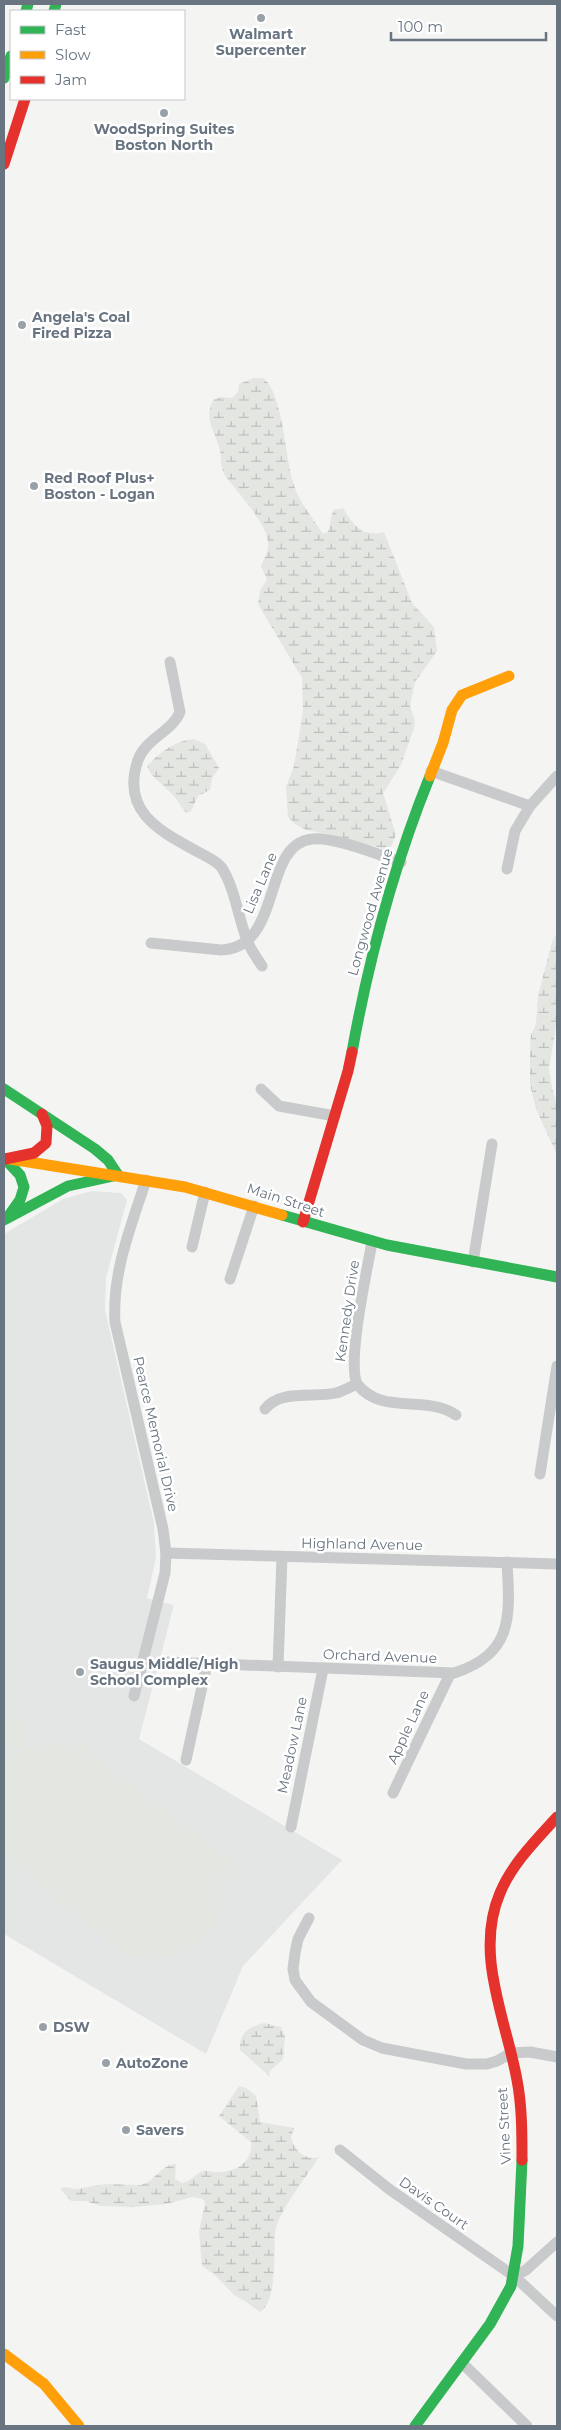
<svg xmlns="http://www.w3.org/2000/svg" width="561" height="2430" viewBox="0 0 561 2430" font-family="Montserrat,sans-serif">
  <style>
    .built { fill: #e4e6e6 }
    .green { fill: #e3e6e1 }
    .wetland { fill: url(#wetland-marsh) }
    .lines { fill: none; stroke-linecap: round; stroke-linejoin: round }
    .street { stroke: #c9cacb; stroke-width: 11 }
    .fast { stroke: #30b455; stroke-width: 11 }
    .slow { stroke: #ff9f0a; stroke-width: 11 }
    .jam { stroke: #e5322d; stroke-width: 11 }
    .poi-dot { fill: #99a1a8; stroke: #fff; stroke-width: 2 }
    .labels { text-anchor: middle; stroke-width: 5; stroke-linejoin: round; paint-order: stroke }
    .poi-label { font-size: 14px; font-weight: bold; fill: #687480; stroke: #fff; text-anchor: start }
    .street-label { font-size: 14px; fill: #687480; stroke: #fff }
  </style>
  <defs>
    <pattern id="wetland-marsh" width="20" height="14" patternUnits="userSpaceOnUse" patternTransform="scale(1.25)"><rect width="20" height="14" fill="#e3e6e1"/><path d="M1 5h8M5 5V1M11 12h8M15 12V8" fill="none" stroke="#bcbfbc"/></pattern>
  </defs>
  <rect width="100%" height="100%" fill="#f4f4f3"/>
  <path class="built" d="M92,1191L121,1193L127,1200L106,1278L105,1310L154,1523L156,1558L147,1598L174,1605L139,1739L342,1860L243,1966L206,2054L4,1934V1234L63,1199Z"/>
  <g class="green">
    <path d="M23,1716L24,1747L4,1748V1717Z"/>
    <path d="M78,1742L244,1872L235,1883L219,1870C233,1909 203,1953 163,1959C147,1961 133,1956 119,1950L4,1857V1763C26,1745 47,1740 75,1746Z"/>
  </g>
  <g class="wetland">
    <path d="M254,378H263C284,393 285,463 295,488C299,501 315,522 323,534L328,532L333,510L343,508C354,526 362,537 384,532L412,603L434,627L437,651L415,682L410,706L415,720L414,728L401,765L383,793L396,835L391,847L384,849L329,834L306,830L295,824L288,817L286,787L294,766L303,711L302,678L258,604L260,591L267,579L261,566C264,559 269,550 268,543C268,524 235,490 224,474C220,464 222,456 219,446C214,430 204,418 213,400L221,397L232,398L238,392L239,384Z"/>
    <path d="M193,739L205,744L219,768L212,778L210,790L198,796L191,811L186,813L174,796L151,774L147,766C161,752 172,742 193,739Z"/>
    <path d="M557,932V1021L549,1068L552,1088L557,1104V1155L536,1109L530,1084V1047L531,1035L536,1024L538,996L552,942Z"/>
    <path d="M264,2023L281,2027L285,2037L283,2059L270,2071L269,2076L240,2050C239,2033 248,2027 264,2023Z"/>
    <path d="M239,2086L246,2088L256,2096L260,2122L294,2128L291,2138C295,2151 305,2161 319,2157C308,2175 276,2214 275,2234C274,2252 277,2302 260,2312L245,2301L234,2295L216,2276L202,2266L199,2232L205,2203L203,2199L193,2197L166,2204L134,2207L101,2206L86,2201H71L60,2189L64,2187L77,2189L105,2184L141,2185C156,2181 160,2165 176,2164L175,2179L182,2183C190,2182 195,2174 203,2171C208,2170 213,2172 218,2172C237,2172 253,2161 251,2142L219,2116Z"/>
  </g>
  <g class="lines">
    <g class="street">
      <path d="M170,662L180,712C172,732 146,738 138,760C120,813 162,832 200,853C207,857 217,861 222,868C235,889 238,917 247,940C250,949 257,958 262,966"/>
      <path d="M431,771L530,806"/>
      <path d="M507,869L515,831L530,806L557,776"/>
      <path d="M151,943L221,950C284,948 261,844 312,839C333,836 379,855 401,862"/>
      <path d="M261,1089L279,1106L335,1116"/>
      <path d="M192,1247L205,1192"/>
      <path d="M473,1262L492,1144"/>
      <path d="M230,1279L254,1206"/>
      <path d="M357,1384C382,1416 425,1394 456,1415"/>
      <path d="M265,1409C280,1389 314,1398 336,1393C343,1391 350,1387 357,1384C347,1360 367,1271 372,1242"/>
      <path d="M540,1474L557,1366"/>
      <path d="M166,1553L557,1564"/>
      <path d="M167,1662L454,1673C514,1654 510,1616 507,1562"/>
      <path d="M278,1667L282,1557"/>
      <path d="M134,1696L165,1573L166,1553L163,1529L115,1322C112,1272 131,1227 146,1180"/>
      <path d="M186,1760L207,1664"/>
      <path d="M393,1793L450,1674"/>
      <path d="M291,1827L323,1669"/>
      <path d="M309,1918L298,1939L295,1953L293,1969L295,1980L311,2002L363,2040L382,2048L466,2064H487L497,2061L511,2053L530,2052L557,2057"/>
      <path d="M340,2150L389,2189L514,2276L557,2316"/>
      <path d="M514,2276L526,2270L557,2242"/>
      <path d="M462,2363L527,2426"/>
    </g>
    <g class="fast">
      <path d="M26,11L28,4"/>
      <path d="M54,11L56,4"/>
      <path d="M4,78L11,56"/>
      <path d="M352,1052C369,958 394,865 430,776"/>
      <path d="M4,1089L95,1149L108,1160L118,1175L68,1186L4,1220"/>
      <path d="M5,1159L20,1175L24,1187L20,1200L8,1217"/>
      <path d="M282,1215L387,1245L557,1277"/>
      <path d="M415,2426L490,2324L511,2286L518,2246L522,2160"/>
    </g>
    <g class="slow">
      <path d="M430,776L443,743L452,710L462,695L509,676"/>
      <path d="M10,1159L185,1187L282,1215"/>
      <path d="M4,2354L44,2384L79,2426"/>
    </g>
    <g class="jam">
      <path d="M4,164L25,99"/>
      <path d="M5,1159L34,1153L46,1143L47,1126L42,1114"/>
      <path d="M303,1222L348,1071L352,1052"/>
      <path d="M522,2160C522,2133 522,2106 517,2080C506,2019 474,1954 500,1893C512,1864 536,1840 557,1817"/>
    </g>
  </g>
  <g class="poi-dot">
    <circle cx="261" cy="18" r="5"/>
    <circle cx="164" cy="113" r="5"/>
    <circle cx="22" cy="325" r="5"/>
    <circle cx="34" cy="486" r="5"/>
    <circle cx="80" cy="1672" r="5"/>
    <circle cx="43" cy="2027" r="5"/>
    <circle cx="106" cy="2063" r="5"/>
    <circle cx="126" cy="2130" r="5"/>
  </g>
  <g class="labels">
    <g class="poi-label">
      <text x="261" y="39" text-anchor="middle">Walmart<tspan x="261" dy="16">Supercenter</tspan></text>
      <text x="164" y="134" text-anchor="middle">WoodSpring Suites<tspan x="164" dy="16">Boston North</tspan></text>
      <text x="32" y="322">Angela's Coal<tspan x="32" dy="16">Fired Pizza</tspan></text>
      <text x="44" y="483">Red Roof Plus+<tspan x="44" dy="16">Boston - Logan</tspan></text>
      <text x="90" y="1669">Saugus Middle/High<tspan x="90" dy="16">School Complex</tspan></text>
      <text x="53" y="2032">DSW</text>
      <text x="116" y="2068">AutoZone</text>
      <text x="136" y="2135">Savers</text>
    </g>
    <g class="street-label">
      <text transform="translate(260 883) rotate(-67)" y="5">Lisa Lane</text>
      <text transform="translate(370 912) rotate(-74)" y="5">Longwood Avenue</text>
      <text transform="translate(286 1200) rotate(18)" y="5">Main Street</text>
      <text transform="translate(347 1311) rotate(-82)" y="5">Kennedy Drive</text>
      <text transform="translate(156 1434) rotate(77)" y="5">Pearce Memorial Drive</text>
      <text transform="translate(362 1544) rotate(1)" y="5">Highland Avenue</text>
      <text transform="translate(380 1656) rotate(2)" y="5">Orchard Avenue</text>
      <text transform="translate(408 1727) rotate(-65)" y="5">Apple Lane</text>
      <text transform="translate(292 1745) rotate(-78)" y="5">Meadow Lane</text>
      <text transform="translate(504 2126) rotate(-93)" y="5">Vine Street</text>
      <text transform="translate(434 2203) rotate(35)" y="5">Davis Court</text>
    </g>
  </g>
  <rect width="561" height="2430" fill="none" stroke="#687480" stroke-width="10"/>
  <rect x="10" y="10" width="175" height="90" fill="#ffffff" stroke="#c3c7cc"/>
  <rect x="20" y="26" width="25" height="8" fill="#30b455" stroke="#c3c7cc"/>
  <text x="55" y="35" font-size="15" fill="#687480">Fast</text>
  <rect x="20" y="51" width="25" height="8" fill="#ff9f0a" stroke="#c3c7cc"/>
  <text x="55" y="60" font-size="15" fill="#687480">Slow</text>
  <rect x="20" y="76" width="25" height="8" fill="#e5322d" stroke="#c3c7cc"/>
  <text x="55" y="85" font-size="15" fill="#687480">Jam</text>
  <path d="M391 32v8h155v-8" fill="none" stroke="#687480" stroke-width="2.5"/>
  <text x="398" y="32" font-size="15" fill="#687480" stroke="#ffffff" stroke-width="4" paint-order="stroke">100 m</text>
</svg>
